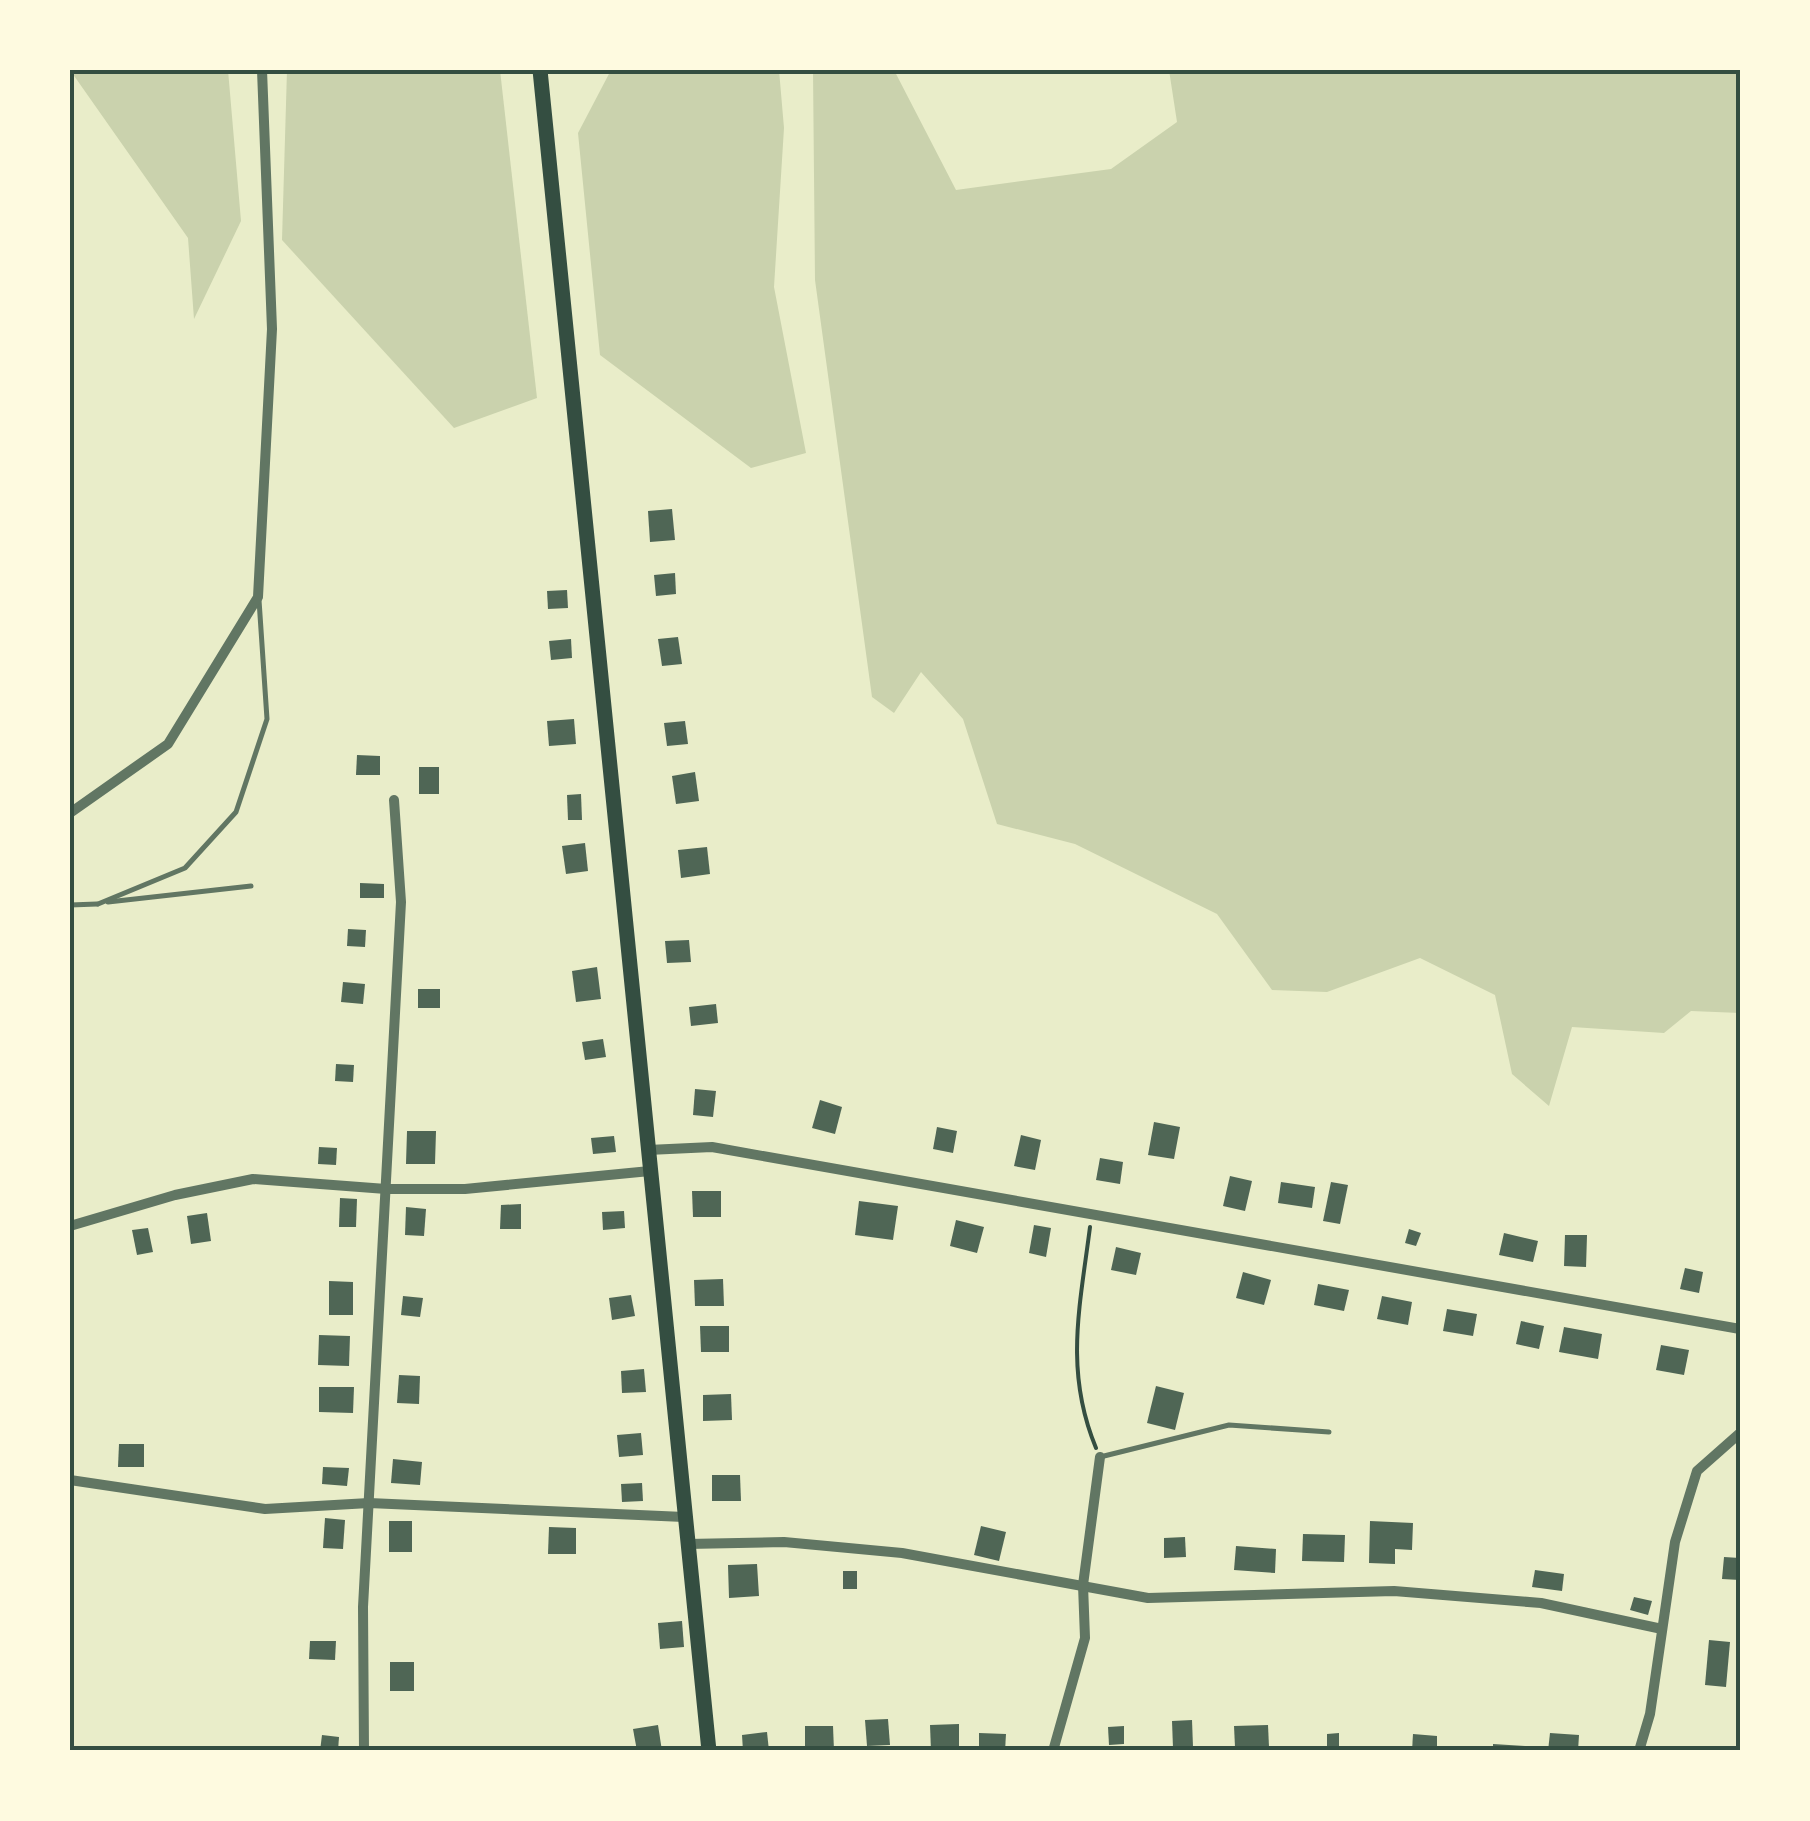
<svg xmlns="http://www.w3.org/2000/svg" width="1810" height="1821" viewBox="0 0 1810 1821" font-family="Roboto,sans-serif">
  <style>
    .green { fill: #cad2ad }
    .building { fill: #4f6655 }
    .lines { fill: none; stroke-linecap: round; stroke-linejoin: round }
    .path { stroke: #344e41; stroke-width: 4 }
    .service { stroke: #617663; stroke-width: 5 }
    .minor { stroke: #617663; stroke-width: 10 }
    .trunk { stroke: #344e41; stroke-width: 15 }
    .neatline { fill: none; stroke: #344e41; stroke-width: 4 }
  </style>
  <rect width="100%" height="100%" fill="#e9edc9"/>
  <g class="green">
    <path d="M70,70H228L241,221L194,319L188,238Z"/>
    <path d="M287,70H500L537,398L454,428L282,240Z"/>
    <path d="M611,70H779L784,128L774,287L806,453L751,468L600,355L578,133Z"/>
    <path d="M813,70H894L956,190L1111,169L1177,122L1169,70H1740V1013L1691,1011L1664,1033L1572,1027L1549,1106L1512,1074L1495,995L1420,958L1327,992L1272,990L1217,914L1075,844L997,824L963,719L921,672L894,713L872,697L815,280Z"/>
  </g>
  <g class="building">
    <path d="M672,509L675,540L650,542L648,511Z"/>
    <path d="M675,573L676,594L656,596L654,575Z"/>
    <path d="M567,590L568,608L548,609L547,591Z"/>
    <path d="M678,637L682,664L662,666L658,639Z"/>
    <path d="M571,639L572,658L551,660L549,641Z"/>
    <path d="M574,719L576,744L549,746L547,721Z"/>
    <path d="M685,721L688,744L667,746L664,723Z"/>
    <path d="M357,755L380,756V775H356Z"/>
    <rect x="419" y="767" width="20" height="27"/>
    <path d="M695,772L699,801L676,804L672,776Z"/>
    <path d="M581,794L582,820H568L567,795Z"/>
    <path d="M585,843L588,871L566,874L562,846Z"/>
    <path d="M707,847L710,874L681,878L678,850Z"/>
    <path d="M360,883L384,884V898H360Z"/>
    <path d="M348,929L366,930L365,947L347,946Z"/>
    <path d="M689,940L691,962L667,963L665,941Z"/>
    <path d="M597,967L601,999L576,1002L572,971Z"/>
    <path d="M343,982L365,984L363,1004L341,1002Z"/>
    <rect x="418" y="989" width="22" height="19"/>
    <path d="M716,1004L718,1023L691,1026L689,1007Z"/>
    <path d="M603,1039L606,1057L585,1060L582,1042Z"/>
    <path d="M336,1064L354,1065L353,1082L335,1081Z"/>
    <path d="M695,1089L716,1091L713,1117L693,1115Z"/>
    <path d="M820,1100L842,1107L835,1134L812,1128Z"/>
    <path d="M1154,1122L1180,1127L1174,1159L1148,1155Z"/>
    <path d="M937,1127L957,1131L953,1153L933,1149Z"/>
    <path d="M407,1131H436L435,1164H406Z"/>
    <path d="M1021,1135L1041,1140L1035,1170L1014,1166Z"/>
    <path d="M614,1136L616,1152L593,1154L591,1138Z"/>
    <path d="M319,1147L337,1148L336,1165L318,1164Z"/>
    <path d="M1100,1158L1123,1162L1120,1184L1096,1180Z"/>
    <path d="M1230,1176L1252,1181L1245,1211L1223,1206Z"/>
    <path d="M1281,1182L1315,1187L1312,1208L1278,1203Z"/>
    <path d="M1331,1182L1348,1185L1340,1224L1323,1221Z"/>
    <path d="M692,1191H721V1217H693Z"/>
    <path d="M340,1198L357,1199L356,1227H339Z"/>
    <path d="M859,1201L898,1206L893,1240L855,1235Z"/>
    <path d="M521,1204V1229H500L501,1205Z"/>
    <path d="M406,1207L426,1209L424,1236L405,1235Z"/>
    <path d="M624,1211L625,1228L603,1230L602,1212Z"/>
    <path d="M207,1213L211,1241L191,1244L187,1216Z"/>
    <path d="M956,1220L984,1227L977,1253L950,1246Z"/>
    <path d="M1034,1225L1051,1228L1046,1257L1029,1253Z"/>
    <path d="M148,1228L153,1252L137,1255L132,1230Z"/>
    <path d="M1409,1229L1421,1233L1416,1246L1405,1243Z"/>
    <path d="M1504,1233L1538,1241L1533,1262L1499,1255Z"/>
    <path d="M1565,1235H1587L1586,1267L1564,1266Z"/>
    <path d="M1116,1247L1141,1253L1136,1275L1111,1270Z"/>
    <path d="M1685,1268L1703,1272L1699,1293L1680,1289Z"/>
    <path d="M1243,1272L1271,1280L1264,1305L1236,1298Z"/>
    <path d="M723,1279L724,1306H695L694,1280Z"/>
    <path d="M329,1281L353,1282V1315H329Z"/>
    <path d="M1318,1284L1349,1290L1344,1311L1314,1305Z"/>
    <path d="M631,1295L635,1316L612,1320L609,1298Z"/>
    <path d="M403,1296L423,1298L420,1317L401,1315Z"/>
    <path d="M1382,1296L1412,1302L1408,1325L1377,1319Z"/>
    <path d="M1447,1309L1477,1314L1473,1336L1443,1331Z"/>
    <path d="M1521,1321L1544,1326L1539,1349L1516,1344Z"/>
    <path d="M700,1326H729V1352H701Z"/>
    <path d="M1564,1327L1602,1334L1598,1359L1559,1352Z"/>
    <path d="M319,1335L350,1336L349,1366L318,1365Z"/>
    <path d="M1661,1345L1689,1350L1684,1375L1656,1370Z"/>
    <path d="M644,1369L646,1392L622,1393L621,1371Z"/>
    <path d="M399,1375L420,1376L419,1404L397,1403Z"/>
    <path d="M1156,1386L1184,1393L1175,1430L1147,1423Z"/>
    <path d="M319,1387H354L353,1413L319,1412Z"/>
    <path d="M731,1394L732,1420L703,1421V1395Z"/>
    <path d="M641,1433L643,1455L619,1457L617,1435Z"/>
    <path d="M119,1444H144V1467H118Z"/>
    <path d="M393,1459L422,1462L420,1485L391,1483Z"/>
    <path d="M323,1467L349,1468L347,1486L322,1484Z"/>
    <path d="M712,1475H740L741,1501H712Z"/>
    <path d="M642,1483L643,1501L622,1502L621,1484Z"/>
    <path d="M325,1518L345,1520L343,1549L323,1548Z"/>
    <rect x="389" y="1521" width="23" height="31"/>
    <path d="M1370,1521L1413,1523L1412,1550L1395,1549V1564L1369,1563Z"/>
    <path d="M981,1526L1006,1532L999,1561L974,1555Z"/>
    <path d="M549,1527L576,1528V1554H548Z"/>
    <path d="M1303,1534L1345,1535L1344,1562L1302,1561Z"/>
    <path d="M1185,1537L1186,1557L1164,1558V1538Z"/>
    <path d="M1236,1546L1276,1549L1275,1573L1234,1570Z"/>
    <path d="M1724,1557L1740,1558V1580L1722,1579Z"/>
    <path d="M757,1564L759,1596L729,1598L728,1565Z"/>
    <path d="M1535,1570L1564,1574L1562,1591L1532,1587Z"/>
    <rect x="843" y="1571" width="14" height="18"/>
    <path d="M1634,1597L1652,1601L1648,1615L1630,1610Z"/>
    <path d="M682,1621L684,1647L660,1649L658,1623Z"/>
    <path d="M1709,1640L1730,1642L1726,1687L1705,1685Z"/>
    <path d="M310,1641H336L335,1660L309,1659Z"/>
    <rect x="390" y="1662" width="24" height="29"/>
    <path d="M888,1719L890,1745L867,1746L865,1720Z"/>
    <path d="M1192,1720L1193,1747L1173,1748L1172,1721Z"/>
    <path d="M959,1724V1750L931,1751L930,1725Z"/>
    <path d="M658,1725L662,1751H637L633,1729Z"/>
    <path d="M1268,1725L1269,1747H1235L1234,1726Z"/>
    <path d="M805,1726H833L834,1751H805Z"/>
    <path d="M1124,1726V1744L1109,1745L1108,1727Z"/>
    <path d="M767,1732L769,1751H743L742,1735Z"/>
    <path d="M979,1733L1006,1734L1005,1751H979Z"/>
    <path d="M1339,1733V1751H1327V1734Z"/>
    <path d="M1550,1733L1579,1735L1578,1751H1548Z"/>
    <path d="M1413,1734L1437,1736V1751H1412Z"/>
    <path d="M322,1735L339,1737L338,1751H320Z"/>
    <path d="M1493,1744L1525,1746L1524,1751H1493Z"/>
  </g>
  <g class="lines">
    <path class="path" d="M1090,1227C1080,1306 1064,1371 1096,1448"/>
    <g class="service">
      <path d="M108,902L251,886"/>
      <path d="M98,904L185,868L236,812L267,719L259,600"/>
      <path d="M70,905L97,904"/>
      <path d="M1100,1457L1229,1425L1329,1432"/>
    </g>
    <g class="minor">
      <path d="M70,813L168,744L258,597L272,329L262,70"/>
      <path d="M648,1150L712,1147L1740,1329"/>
      <path d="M70,1226L175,1195L253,1179L386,1189H465L650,1171"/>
      <path d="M70,1480L265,1509L369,1503L684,1517"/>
      <path d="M687,1544L784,1542L902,1553L1148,1598L1394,1591L1541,1603L1662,1629"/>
      <path d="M364,1751L363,1607L401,902L394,800"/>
      <path d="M1053,1751L1085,1638L1083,1585L1100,1457"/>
      <path d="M1639,1751L1650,1714L1675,1542L1697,1471L1740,1433"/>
    </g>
    <path class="trunk" d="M540,70L709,1751"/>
  </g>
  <rect width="1810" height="1821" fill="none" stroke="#fefae0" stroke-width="145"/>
  <rect x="72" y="72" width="1666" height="1676" class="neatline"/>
</svg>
